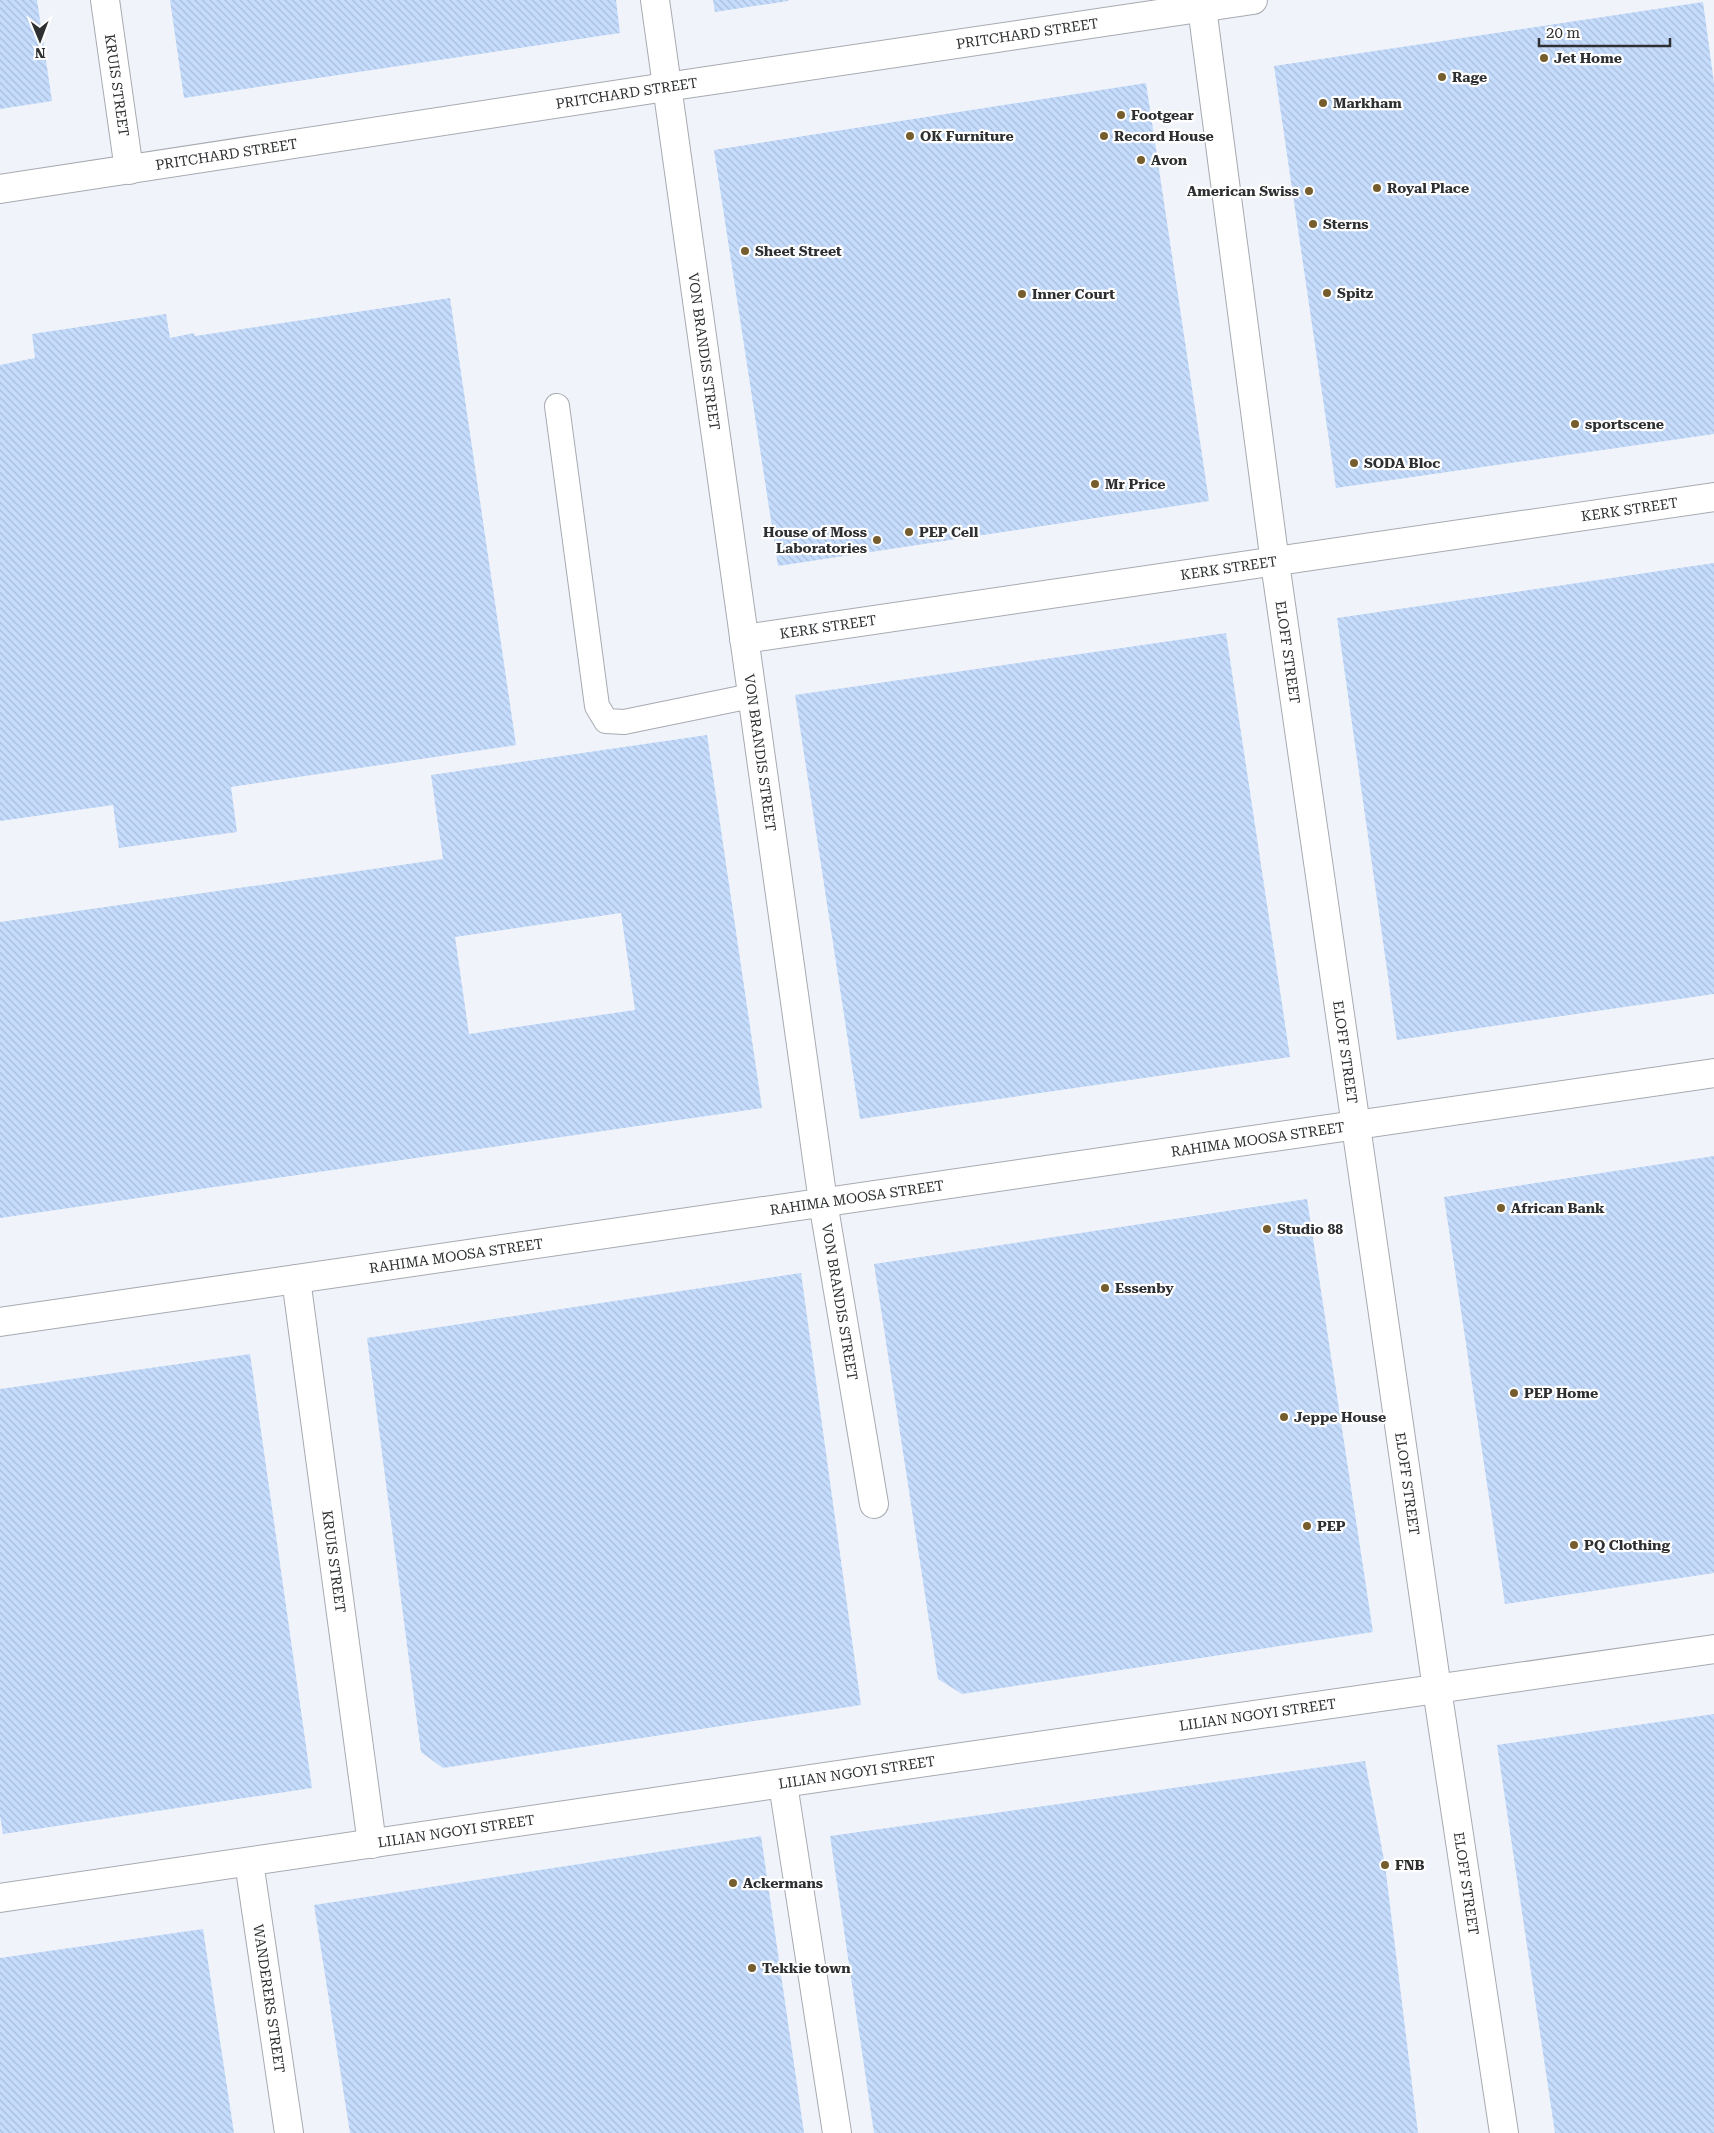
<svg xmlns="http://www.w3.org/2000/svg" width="1714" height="2133" viewBox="0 0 1714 2133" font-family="'Roboto Serif',serif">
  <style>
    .building { fill: url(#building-back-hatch); fill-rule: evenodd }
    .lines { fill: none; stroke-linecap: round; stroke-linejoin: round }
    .lane-casing { stroke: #a7aab0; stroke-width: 26 }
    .street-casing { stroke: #a7aab0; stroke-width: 30 }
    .secondary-casing { stroke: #a7aab0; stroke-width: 30 }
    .lane { stroke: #fff; stroke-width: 24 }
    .street { stroke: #fff; stroke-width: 28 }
    .secondary { stroke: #fff; stroke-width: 28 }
    .poi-dot { fill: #765d2e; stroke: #fff; stroke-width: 2 }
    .labels { text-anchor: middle; stroke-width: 4.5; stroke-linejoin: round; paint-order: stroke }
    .street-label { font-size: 14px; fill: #2d2f31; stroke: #fff }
    .poi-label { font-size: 14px; font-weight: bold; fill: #2d2f31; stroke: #fff; text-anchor: start }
  </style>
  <defs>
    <pattern id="building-back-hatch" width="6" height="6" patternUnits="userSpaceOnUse" patternTransform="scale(1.25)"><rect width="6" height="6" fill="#c5dcfd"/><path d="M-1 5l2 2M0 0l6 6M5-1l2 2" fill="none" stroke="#aabdd9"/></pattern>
  </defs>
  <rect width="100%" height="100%" fill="#f0f4fa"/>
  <g class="building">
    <path d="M0,0H37L52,101L0,109Z"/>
    <path d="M170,0H616L620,33L184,98Z"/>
    <path d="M713,0H788V1L715,12Z"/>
    <path d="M1703,2L1714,83V434L1336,488L1274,66Z"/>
    <path d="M1146,83L1209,501L778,566L714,150Z"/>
    <path d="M450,298L516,745L231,787L237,832L119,848L113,805L0,821V365L35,358L32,334L166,314L170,338L194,333L195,336Z"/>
    <path d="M1714,563V994L1397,1040L1337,618Z"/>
    <path d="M1226,633L1290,1057L860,1119L795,695Z"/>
    <path d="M707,735L762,1108L0,1218V922L443,859L431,775ZM621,913L635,1010L469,1034L455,937Z"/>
    <path d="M1714,1156V1573L1505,1604L1444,1197Z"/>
    <path d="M1307,1199L1373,1632L962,1694L938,1679L874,1264Z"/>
    <path d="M801,1273L861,1705L443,1768L421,1752L367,1338Z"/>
    <path d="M250,1354L312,1788L3,1834L0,1816V1389Z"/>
    <path d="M1714,1714V2133H1555L1497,1745Z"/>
    <path d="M1365,1761L1385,1865L1418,2133H874L830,1836Z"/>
    <path d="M761,1836L804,2133H350L314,1905Z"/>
    <path d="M203,1929L234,2133H0V1958Z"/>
  </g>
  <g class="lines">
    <defs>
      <path id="lane" d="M557,406L597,706L606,721L624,722L751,696"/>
      <g id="street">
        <path id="s1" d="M105,0L129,170"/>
        <path id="s2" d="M655,0L823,1202L874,1504"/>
        <path id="s3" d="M1201,0L1275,563L1437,1689L1504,2133"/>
        <path id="s4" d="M0,189L666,87L1253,0"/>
        <path id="s5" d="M744,639L1714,497"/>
        <path id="s6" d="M296,1279L372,1844"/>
        <path d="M783,1784L837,2133"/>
        <path id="s7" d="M249,1862L289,2133"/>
      </g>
      <g id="secondary">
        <path id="s8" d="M0,1322L1714,1073"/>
        <path id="s9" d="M0,1898L906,1765L1714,1649"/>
      </g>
    </defs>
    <use href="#lane" class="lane-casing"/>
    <use href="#street" class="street-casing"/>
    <use href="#secondary" class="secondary-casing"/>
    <use href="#lane" class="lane"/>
    <use href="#street" class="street"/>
    <use href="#secondary" class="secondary"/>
  </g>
  <g class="poi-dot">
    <circle cx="1544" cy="58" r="5"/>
    <circle cx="1442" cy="77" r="5"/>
    <circle cx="1323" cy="103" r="5"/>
    <circle cx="1121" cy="115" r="5"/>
    <circle cx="910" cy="136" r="5"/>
    <circle cx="1104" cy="136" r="5"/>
    <circle cx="1141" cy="160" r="5"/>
    <circle cx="1377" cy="188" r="5"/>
    <circle cx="1309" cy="191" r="5"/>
    <circle cx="1313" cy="224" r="5"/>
    <circle cx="745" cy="251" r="5"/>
    <circle cx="1327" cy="293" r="5"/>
    <circle cx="1022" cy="294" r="5"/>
    <circle cx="1575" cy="424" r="5"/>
    <circle cx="1354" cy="463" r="5"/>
    <circle cx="1095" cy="484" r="5"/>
    <circle cx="909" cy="532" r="5"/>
    <circle cx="877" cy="540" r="5"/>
    <circle cx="1501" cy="1208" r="5"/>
    <circle cx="1267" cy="1229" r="5"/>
    <circle cx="1105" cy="1288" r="5"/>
    <circle cx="1514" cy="1393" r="5"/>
    <circle cx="1284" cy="1417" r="5"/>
    <circle cx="1307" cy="1526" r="5"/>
    <circle cx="1574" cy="1545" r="5"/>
    <circle cx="1385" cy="1865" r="5"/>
    <circle cx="733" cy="1883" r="5"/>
    <circle cx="752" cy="1968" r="5"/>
  </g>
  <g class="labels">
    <g class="street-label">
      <text dy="5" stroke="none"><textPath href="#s4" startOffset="1039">PRITCHARD STREET</textPath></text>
      <text dy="5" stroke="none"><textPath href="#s1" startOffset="86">KRUIS STREET</textPath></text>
      <text dy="5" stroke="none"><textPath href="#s4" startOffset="634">PRITCHARD STREET</textPath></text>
      <text dy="5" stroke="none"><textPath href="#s4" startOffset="229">PRITCHARD STREET</textPath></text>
      <text dy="5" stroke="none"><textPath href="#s2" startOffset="355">VON BRANDIS STREET</textPath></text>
      <text dy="5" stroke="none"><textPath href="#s5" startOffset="895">KERK STREET</textPath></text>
      <text dy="5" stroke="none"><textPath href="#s5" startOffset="490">KERK STREET</textPath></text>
      <text dy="5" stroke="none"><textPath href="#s5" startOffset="85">KERK STREET</textPath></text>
      <text dy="5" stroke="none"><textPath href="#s3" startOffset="658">ELOFF STREET</textPath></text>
      <text dy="5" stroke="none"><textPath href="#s2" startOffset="760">VON BRANDIS STREET</textPath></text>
      <text dy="5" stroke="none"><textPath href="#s3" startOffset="1062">ELOFF STREET</textPath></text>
      <text dy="5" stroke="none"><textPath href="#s8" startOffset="1271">RAHIMA MOOSA STREET</textPath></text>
      <text dy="5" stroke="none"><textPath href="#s8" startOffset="866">RAHIMA MOOSA STREET</textPath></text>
      <text dy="5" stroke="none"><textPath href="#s8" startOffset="461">RAHIMA MOOSA STREET</textPath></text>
      <text dy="5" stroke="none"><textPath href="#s2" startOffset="1315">VON BRANDIS STREET</textPath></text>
      <text dy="5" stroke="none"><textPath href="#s3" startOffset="1498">ELOFF STREET</textPath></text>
      <text dy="5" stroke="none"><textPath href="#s6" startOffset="285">KRUIS STREET</textPath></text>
      <text dy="5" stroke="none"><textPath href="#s9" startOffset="1271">LILIAN NGOYI STREET</textPath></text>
      <text dy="5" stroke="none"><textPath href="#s9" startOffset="866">LILIAN NGOYI STREET</textPath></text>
      <text dy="5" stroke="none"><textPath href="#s9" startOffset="461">LILIAN NGOYI STREET</textPath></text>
      <text dy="5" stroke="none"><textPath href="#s3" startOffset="1902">ELOFF STREET</textPath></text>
      <text dy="5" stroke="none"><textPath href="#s7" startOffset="138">WANDERERS STREET</textPath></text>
    </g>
    <g class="poi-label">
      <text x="1554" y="63">Jet Home</text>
      <text x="1452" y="82">Rage</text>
      <text x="1333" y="108">Markham</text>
      <text x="1131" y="120">Footgear</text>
      <text x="920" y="141">OK Furniture</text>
      <text x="1114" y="141">Record House</text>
      <text x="1151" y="165">Avon</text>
      <text x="1387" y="193">Royal Place</text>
      <text x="1299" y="196" text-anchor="end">American Swiss</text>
      <text x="1323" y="229">Sterns</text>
      <text x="755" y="256">Sheet Street</text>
      <text x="1337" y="298">Spitz</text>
      <text x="1032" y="299">Inner Court</text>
      <text x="1585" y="429">sportscene</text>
      <text x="1364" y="468">SODA Bloc</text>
      <text x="1105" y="489">Mr Price</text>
      <text x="867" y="537" text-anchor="end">House of Moss<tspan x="867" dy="16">Laboratories</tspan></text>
      <text x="919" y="537">PEP Cell</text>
      <text x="1511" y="1213">African Bank</text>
      <text x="1277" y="1234">Studio 88</text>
      <text x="1115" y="1293">Essenby</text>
      <text x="1524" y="1398">PEP Home</text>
      <text x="1294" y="1422">Jeppe House</text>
      <text x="1317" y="1531">PEP</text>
      <text x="1584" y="1550">PQ Clothing</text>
      <text x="1395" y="1870">FNB</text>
      <text x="743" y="1888">Ackermans</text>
      <text x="762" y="1973">Tekkie town</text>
    </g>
  </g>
  <g transform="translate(40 40) rotate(179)" stroke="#ffffff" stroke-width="4" paint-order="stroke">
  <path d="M0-4L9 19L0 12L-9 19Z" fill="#2d2f31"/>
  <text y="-8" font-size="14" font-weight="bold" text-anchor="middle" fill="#2d2f31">N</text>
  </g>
  <path d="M1539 38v8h131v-8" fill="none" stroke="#2d2f31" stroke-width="2.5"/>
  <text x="1546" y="38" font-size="15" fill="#2d2f31" stroke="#ffffff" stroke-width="4" paint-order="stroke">20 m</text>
</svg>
